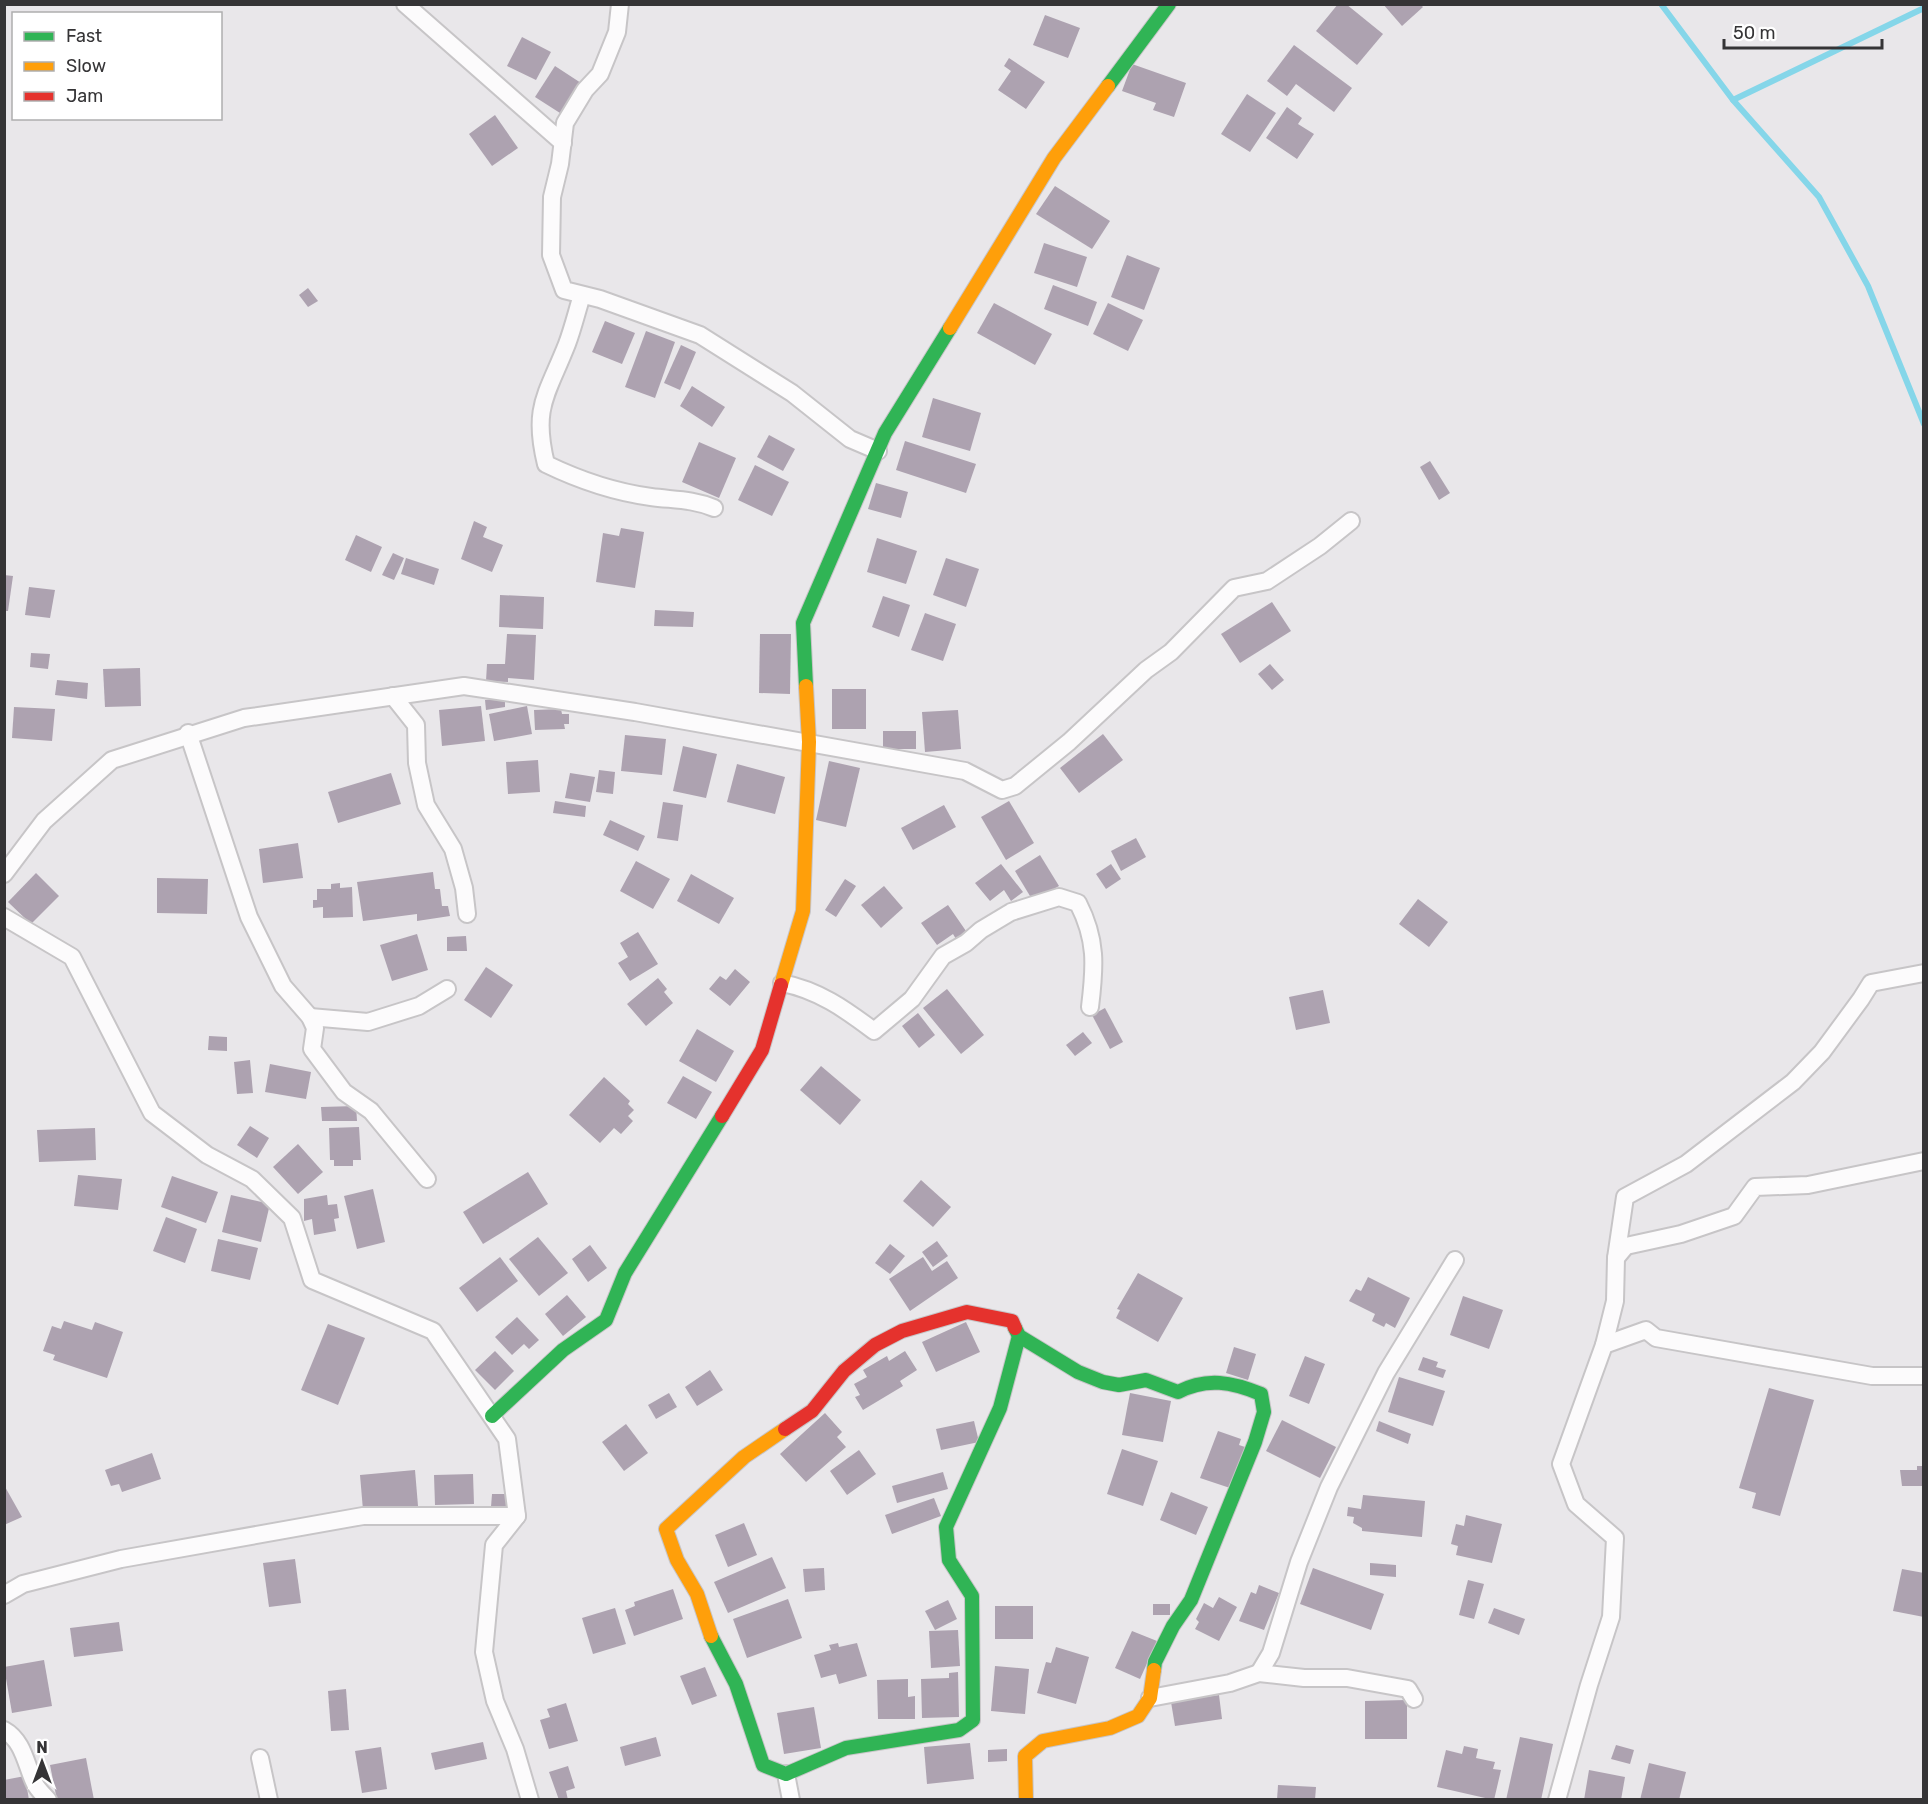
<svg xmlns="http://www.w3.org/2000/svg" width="1928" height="1804" viewBox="0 0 1928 1804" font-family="Rubik,sans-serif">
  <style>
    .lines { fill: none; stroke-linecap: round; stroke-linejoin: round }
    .stream { stroke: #85d6e9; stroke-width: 6 }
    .building { fill: #ada2b0 }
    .street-casing { stroke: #c7c5c7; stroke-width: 20 }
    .fast-casing { stroke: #c7c5c7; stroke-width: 16 }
    .slow-casing { stroke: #c7c5c7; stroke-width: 16 }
    .jam-casing { stroke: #c7c5c7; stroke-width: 16 }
    .street { stroke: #fcfbfc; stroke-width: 16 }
    .fast { stroke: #30b455; stroke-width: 14 }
    .slow { stroke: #ff9f0a; stroke-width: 14 }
    .jam { stroke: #e5322d; stroke-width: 14 }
  </style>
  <rect width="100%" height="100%" fill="#e9e7ea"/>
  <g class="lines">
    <g class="stream">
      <path d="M1661,4L1733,100L1819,197L1868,286L1924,424"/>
      <path d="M1733,100L1924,8"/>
    </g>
  </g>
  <g class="building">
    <path d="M1338,4H1346L1383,34L1357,65L1316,31Z"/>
    <path d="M1383,4H1420L1423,7L1402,26Z"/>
    <path d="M1045,15L1080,28L1068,58L1033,45Z"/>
    <path d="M522,37L551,52L536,80L507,66Z"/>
    <path d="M1294,45L1352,88L1334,112L1296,84L1287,96L1267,81Z"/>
    <path d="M1009,58L1045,82L1026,109L998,90L1011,71L1004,66Z"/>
    <path d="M1132,64L1186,83L1174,117L1153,110L1156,103L1122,91Z"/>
    <path d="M555,66L581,83L560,113L535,97Z"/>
    <path d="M1247,94L1276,113L1250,152L1221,134Z"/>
    <path d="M1287,107L1302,118L1298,124L1314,134L1297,159L1266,138Z"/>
    <path d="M495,115L518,148L492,166L469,134Z"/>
    <path d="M1055,186L1110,221L1092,249L1036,214Z"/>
    <path d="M1044,243L1087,257L1077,287L1034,273Z"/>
    <path d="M1127,255L1160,268L1144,310L1111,297Z"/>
    <path d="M1053,285L1097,302L1088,326L1044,309Z"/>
    <path d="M308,288L318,301L308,307L299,295Z"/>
    <path d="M994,303L1052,334L1035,365L977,333Z"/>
    <path d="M1108,303L1143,320L1128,351L1093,334Z"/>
    <path d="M605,321L635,333L622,364L592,352Z"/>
    <path d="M646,331L675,342L655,398L625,387Z"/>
    <path d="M681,345L696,352L680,390L664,383Z"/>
    <path d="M692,386L725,407L712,427L680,406Z"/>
    <path d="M933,398L981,413L970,451L922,437Z"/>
    <path d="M769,435L795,449L783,471L757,457Z"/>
    <path d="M905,441L976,464L966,493L896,470Z"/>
    <path d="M699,442L736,458L719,498L682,482Z"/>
    <path d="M1430,461L1450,493L1439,500L1420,467Z"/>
    <path d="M755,465L789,482L772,516L738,500Z"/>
    <path d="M876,483L908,492L901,518L868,509Z"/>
    <path d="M474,521L487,527L483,537L503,545L492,572L461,559Z"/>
    <path d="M621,528L644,532L635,588L596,582L603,533L619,536Z"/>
    <path d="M356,535L382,547L371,572L345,560Z"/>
    <path d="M877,538L917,551L906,584L867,572Z"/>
    <path d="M393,553L404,558L394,580L382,575Z"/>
    <path d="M406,558L439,569L434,585L401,574Z"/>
    <path d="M946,558L979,569L966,607L933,595Z"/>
    <path d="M4,575L13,576L8,611H4Z"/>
    <path d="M29,587L55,590L50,618L25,615Z"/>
    <path d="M500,595L544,597L543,629L499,627Z"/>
    <path d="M883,596L910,605L899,637L872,627Z"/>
    <path d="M1272,602L1291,631L1240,663L1221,634Z"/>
    <path d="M655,610L694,612L693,627L654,626Z"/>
    <path d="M925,613L956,624L943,661L911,650Z"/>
    <path d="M507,634L536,635L534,680L508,678V682L486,681L487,664H505Z"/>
    <path d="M760,634H791L790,694L759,693Z"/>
    <path d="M31,653L50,654L48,669L30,667Z"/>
    <path d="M1270,664L1284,680L1272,690L1258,674Z"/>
    <path d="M140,668L141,706L105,707L103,669Z"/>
    <path d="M57,680L88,683L87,699L55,695Z"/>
    <rect x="832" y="689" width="34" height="40"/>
    <path d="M505,698V707L486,710L485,700Z"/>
    <path d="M481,706L485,741L442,746L439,710Z"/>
    <path d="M527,706L532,734L494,741L489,714Z"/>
    <path d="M14,707L55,709L52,741L12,738Z"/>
    <path d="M561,709L562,714H569V724H564L565,729L535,730L534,710Z"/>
    <path d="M958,710L961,749L925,752L922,712Z"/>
    <rect x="883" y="731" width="33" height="18"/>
    <path d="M1103,734L1123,760L1079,793L1060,768Z"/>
    <path d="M625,735L666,739L662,775L621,771Z"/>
    <path d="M683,746L717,754L706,798L673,791Z"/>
    <path d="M538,760L540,792L508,794L506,762Z"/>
    <path d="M829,761L860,768L846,827L816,820Z"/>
    <path d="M737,764L785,777L775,814L727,802Z"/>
    <path d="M599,770L615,772L613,794L596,792Z"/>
    <path d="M391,773L401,804L338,823L328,792Z"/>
    <path d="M570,773L595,777L590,802L565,798Z"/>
    <path d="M555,801L586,806L585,817L553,813Z"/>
    <path d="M1009,801L1034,843L1006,860L981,817Z"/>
    <path d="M663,802L683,805L678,841L657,838Z"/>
    <path d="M944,805L956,827L913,850L901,828Z"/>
    <path d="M610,820L645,836L638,851L603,835Z"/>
    <path d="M1136,838L1146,857L1121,871L1111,851Z"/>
    <path d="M298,843L303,878L263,883L259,849Z"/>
    <path d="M1040,855L1059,886L1033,901L1015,871Z"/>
    <path d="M636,861L670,879L653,909L620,891Z"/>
    <path d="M1001,864L1023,892L1011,901L1004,890L990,901L975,883Z"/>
    <path d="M1111,864L1121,879L1106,889L1096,874Z"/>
    <path d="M433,872L435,889H440L442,906H448L450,916L417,921V914L363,921L357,882Z"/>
    <path d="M36,873L59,896L31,924L8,902Z"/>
    <path d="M691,874L734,898L719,924L677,901Z"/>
    <path d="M157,878L208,879L207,914L157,913Z"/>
    <path d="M845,879L856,886L836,917L825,910Z"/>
    <path d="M340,883V888L352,887L353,917L323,918V907L313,908V900H317V889H331V884Z"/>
    <path d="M884,886L903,908L881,928L861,905Z"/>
    <path d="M1418,899L1448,922L1429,947L1399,924Z"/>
    <path d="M948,905L966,931L956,939L953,934L937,945L921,923Z"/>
    <path d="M638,932L658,964L630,981L618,963L628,957L620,943Z"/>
    <path d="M417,934L428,970L392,981L380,945Z"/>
    <path d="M466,936L467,951H447V937Z"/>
    <path d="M486,967L513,985L491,1018L464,1000Z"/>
    <path d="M735,969L750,982L730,1006L709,989L720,976L726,980Z"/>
    <path d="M658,978L667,989L664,992L673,1003L646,1026L627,1004Z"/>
    <path d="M947,989L984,1035L961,1054L923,1008Z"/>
    <path d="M1323,990L1330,1023L1296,1030L1289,997Z"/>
    <path d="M1105,1008L1123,1042L1110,1049L1092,1015Z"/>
    <path d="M918,1013L935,1035L919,1048L902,1026Z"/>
    <path d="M697,1029L734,1051L716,1082L679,1061Z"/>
    <path d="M1083,1032L1092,1043L1075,1056L1066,1045Z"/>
    <path d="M209,1036L227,1037V1051L208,1050Z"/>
    <path d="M250,1060L253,1093L237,1094L234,1062Z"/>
    <path d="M270,1064L311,1072L306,1099L265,1092Z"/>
    <path d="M821,1066L861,1100L840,1125L800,1090Z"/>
    <path d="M683,1076L712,1092L696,1119L667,1103Z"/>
    <path d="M604,1077L630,1101L628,1104L634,1110L628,1116L633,1121L621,1134L614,1128L600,1143L569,1115Z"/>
    <path d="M356,1106L357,1121H322L321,1107Z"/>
    <path d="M250,1126L269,1138L257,1158L237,1145Z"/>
    <path d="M359,1127L361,1160H353V1166H334V1160H330L329,1128Z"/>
    <path d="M95,1128L96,1160L39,1162L37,1130Z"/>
    <path d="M298,1144L323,1172L298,1194L273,1167Z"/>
    <path d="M528,1172L548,1204L483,1244L463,1212Z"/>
    <path d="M78,1175L122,1179L118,1210L74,1206Z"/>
    <path d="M172,1176L218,1192L206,1223L161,1207Z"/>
    <path d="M921,1180L951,1207L933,1227L903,1201Z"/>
    <path d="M373,1189L385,1242L357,1249L344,1196Z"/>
    <path d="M231,1195L270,1204L261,1242L222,1232Z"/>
    <path d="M327,1195L328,1205L337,1204L339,1218L334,1219L336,1231L314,1235L312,1219L304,1221V1199Z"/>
    <path d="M166,1217L197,1229L185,1263L153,1251Z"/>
    <path d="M538,1237L568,1273L539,1296L509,1259Z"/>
    <path d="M218,1239L258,1248L250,1280L211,1271Z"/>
    <path d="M937,1241L948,1256L933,1267L922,1252Z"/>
    <path d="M890,1244L905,1256L890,1274L875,1263Z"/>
    <path d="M590,1245L607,1268L588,1282L572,1259Z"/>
    <path d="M500,1257L518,1281L477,1312L459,1288Z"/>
    <path d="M923,1257L932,1271L947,1261L958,1278L910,1311L889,1279Z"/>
    <path d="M1138,1273L1183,1298L1158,1342L1116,1318L1120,1310L1117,1309Z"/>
    <path d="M1368,1277L1410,1298L1395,1328L1386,1323L1384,1327L1372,1321L1375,1314L1349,1301L1356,1289L1361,1291Z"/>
    <path d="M567,1295L586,1317L563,1336L545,1314Z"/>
    <path d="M1463,1296L1503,1310L1489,1349L1450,1335Z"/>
    <path d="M517,1317L539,1340L529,1349L524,1344L512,1355L495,1337Z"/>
    <path d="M64,1321L92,1330L95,1322L123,1332L107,1378L53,1360L55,1355L43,1351L52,1326L61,1329Z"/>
    <path d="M966,1322L980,1352L936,1372L922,1342Z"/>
    <path d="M328,1324L365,1338L338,1405L301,1390Z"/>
    <path d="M1234,1347L1256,1354L1248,1380L1226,1373Z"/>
    <path d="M495,1351L514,1371L495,1390L475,1370Z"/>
    <path d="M905,1351L917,1370L900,1381L903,1386L863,1410L855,1397L860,1395L854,1384L867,1377L863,1370L887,1356L889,1361Z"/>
    <path d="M1305,1356L1325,1364L1309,1404L1289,1396Z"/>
    <path d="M1423,1357L1438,1362L1436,1367L1446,1370L1443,1378L1418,1370Z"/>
    <path d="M710,1370L723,1390L697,1406L685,1387Z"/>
    <path d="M1399,1377L1445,1391L1433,1426L1388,1412Z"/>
    <path d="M1769,1388L1814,1400L1780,1516L1752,1508L1756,1493L1739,1488Z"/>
    <path d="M669,1393L677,1407L656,1419L648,1405Z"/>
    <path d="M1130,1393L1171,1401L1163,1442L1122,1435Z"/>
    <path d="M825,1413L842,1432L837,1437L846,1447L806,1482L780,1454Z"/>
    <path d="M1282,1420L1336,1447L1320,1478L1266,1451Z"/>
    <path d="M974,1421L979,1442L941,1450L936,1429Z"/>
    <path d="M1379,1421L1411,1434L1408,1444L1376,1431Z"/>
    <path d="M626,1424L648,1453L624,1471L602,1442Z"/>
    <path d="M1218,1431L1241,1439L1239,1445L1245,1447L1230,1488L1200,1478Z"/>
    <path d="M1122,1449L1158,1461L1143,1506L1107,1494Z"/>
    <path d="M859,1450L876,1474L847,1495L830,1471Z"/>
    <path d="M152,1453L161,1479L122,1492L119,1484L111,1486L105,1470Z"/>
    <path d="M1917,1466H1924V1486H1902L1900,1470H1917Z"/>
    <path d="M415,1470L418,1506L363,1510L360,1475Z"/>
    <path d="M943,1472L948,1489L897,1503L892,1486Z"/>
    <path d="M473,1474L474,1504L435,1505L434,1475Z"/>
    <path d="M4,1485L22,1517L4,1525Z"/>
    <path d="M1171,1492L1208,1507L1196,1535L1160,1520Z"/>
    <path d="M492,1494H511V1508L491,1507Z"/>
    <path d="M1363,1495L1425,1501L1422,1537L1362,1531V1528L1353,1523L1354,1517L1347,1516L1348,1507L1361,1509Z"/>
    <path d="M934,1498L941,1516L892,1534L885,1515Z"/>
    <path d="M1466,1515L1502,1524L1492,1563L1456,1555L1458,1546L1451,1544L1456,1524L1464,1526Z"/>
    <path d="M744,1523L757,1555L728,1567L715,1535Z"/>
    <path d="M772,1557L786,1588L728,1613L714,1582Z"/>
    <path d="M295,1559L301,1603L269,1607L263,1563Z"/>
    <path d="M1370,1563L1396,1565V1577L1370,1575Z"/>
    <path d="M824,1568L825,1590L805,1592L803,1569Z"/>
    <path d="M1313,1568L1384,1594L1371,1630L1300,1604Z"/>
    <path d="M1902,1569L1924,1573V1617L1893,1611Z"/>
    <path d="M1468,1580L1484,1584L1474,1619L1459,1615Z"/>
    <path d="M1259,1585L1279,1593L1264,1630L1239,1621L1251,1592L1256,1594Z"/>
    <path d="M673,1589L683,1619L634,1636L625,1610L635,1606L634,1602Z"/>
    <path d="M1219,1597L1237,1607L1219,1641L1195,1629L1199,1622L1196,1619L1204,1603L1213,1608Z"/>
    <path d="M788,1599L802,1638L747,1658L733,1619Z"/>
    <path d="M948,1600L957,1619L935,1630L925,1611Z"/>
    <rect x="1153" y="1604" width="17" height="11"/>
    <rect x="995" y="1606" width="38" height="33"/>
    <path d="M615,1608L626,1644L593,1654L582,1618Z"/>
    <path d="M1494,1608L1525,1619L1519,1635L1488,1623Z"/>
    <path d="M119,1622L123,1651L74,1657L70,1628Z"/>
    <path d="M958,1630L960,1666L931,1668L929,1631Z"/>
    <path d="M1132,1631L1157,1641L1140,1679L1115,1668Z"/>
    <path d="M838,1643L839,1647L857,1643L867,1676L839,1684L836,1674L821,1678L814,1655L831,1650L829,1645Z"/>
    <path d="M1056,1647L1089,1657L1076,1704L1037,1693L1046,1662L1051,1663Z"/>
    <path d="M44,1660L52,1706L12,1713L4,1667Z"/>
    <path d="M995,1666L1029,1669L1025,1714L991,1711Z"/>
    <path d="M705,1667L717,1696L692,1705L680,1676Z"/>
    <path d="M958,1672L959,1717L922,1718L921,1679L949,1678V1673Z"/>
    <path d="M908,1679V1697L915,1696V1719H878L877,1680Z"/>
    <path d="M346,1689L349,1730L331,1731L328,1691Z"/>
    <path d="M1219,1695L1222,1719L1175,1726L1171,1702Z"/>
    <path d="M1407,1700V1739H1365V1701Z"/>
    <path d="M566,1703L578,1741L549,1749L540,1720L550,1717L547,1709Z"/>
    <path d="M814,1707L821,1748L784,1754L777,1713Z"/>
    <path d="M656,1737L661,1756L625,1766L620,1747Z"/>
    <path d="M1520,1737L1553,1744L1541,1800H1506Z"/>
    <path d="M483,1742L487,1759L435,1770L431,1753Z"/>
    <path d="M970,1743L974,1779L927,1784L924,1747Z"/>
    <path d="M1616,1745L1634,1750L1630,1764L1611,1759Z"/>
    <path d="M1464,1746L1478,1749L1476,1758L1495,1762L1493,1769L1501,1770L1494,1800L1437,1787L1446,1750L1462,1754Z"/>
    <path d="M381,1747L387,1789L362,1793L355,1751Z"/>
    <path d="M1007,1749V1761L988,1762V1750Z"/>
    <path d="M86,1758L94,1800H57L50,1765Z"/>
    <path d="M1649,1763L1686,1772L1679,1800H1640Z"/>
    <path d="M568,1766L575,1788L566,1791L568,1800H559L549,1772Z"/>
    <path d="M1589,1770L1625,1777L1621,1800H1584Z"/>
    <path d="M25,1776L29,1800H4V1780Z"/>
    <path d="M1278,1785L1316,1787L1315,1800H1277Z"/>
  </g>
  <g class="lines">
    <defs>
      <g id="street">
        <path d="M405,4L563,143"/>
        <path d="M620,4L617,32L600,74L585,90L565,123L560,164L552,197L551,255L564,290L600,299L700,335L792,393L850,439L878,451"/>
        <path d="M582,295C577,311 573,328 567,344C547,395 532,407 546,464C579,480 614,492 651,497C673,500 693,499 714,508"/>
        <path d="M393,696L416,725L417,763L426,805L453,849L464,888L467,914"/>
        <path d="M188,733L249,917L283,986L310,1017L315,1028L312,1049L344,1092L371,1111L427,1179"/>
        <path d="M4,874L44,821L112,760L244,718L464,686L635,712L965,771L1002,790L1015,786L1069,742L1146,670L1171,652L1234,588L1267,581L1320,546L1351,521"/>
        <path d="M4,917L72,957L152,1113L207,1155L252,1179L292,1218L312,1280L433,1331L507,1439L517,1516L494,1545L484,1652L495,1701L515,1749L530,1800"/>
        <path d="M782,983C818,990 845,1009 874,1031L912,999L943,956L966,943L981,930L1011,912L1059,897L1078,903C1097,940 1095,966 1090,1007"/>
        <path d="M310,1017L368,1022L419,1006L447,989"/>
        <path d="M1616,1258L1625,1197L1686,1164L1793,1082L1822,1052L1861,999L1871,983L1924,973"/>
        <path d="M1604,1345L1615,1301L1616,1258L1626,1246L1681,1234L1734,1216L1755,1187L1808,1185L1924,1161"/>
        <path d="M4,1595L23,1584L121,1559L363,1516H517"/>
        <path d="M1259,1673L1271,1653L1299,1562L1329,1487L1386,1373L1455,1260"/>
        <path d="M1150,1698L1230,1683L1259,1673L1304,1678H1347L1408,1689L1414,1699"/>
        <path d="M4,1730C24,1741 26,1766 35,1784C38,1790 44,1795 48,1800"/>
        <path d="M260,1758L269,1800"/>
        <path d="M786,1774L791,1800"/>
        <path d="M1557,1800L1589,1685L1611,1617L1615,1538L1576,1504L1561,1464L1604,1345L1646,1330L1656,1338L1872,1376H1924"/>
      </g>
      <g id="fast">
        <path d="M1108,86L1169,4"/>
        <path d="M806,686L803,623L885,433L950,328"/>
        <path d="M1015,1328L1019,1336L1078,1372L1103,1382L1119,1385L1146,1380L1178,1392C1207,1377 1232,1382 1261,1394L1264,1412L1255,1442L1191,1600L1173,1626L1155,1662L1154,1670"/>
        <path d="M492,1416L563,1350L606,1320L625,1273L722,1116"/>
        <path d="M711,1636L736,1684L763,1765L786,1774L846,1748L959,1730L973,1720L972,1596L949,1560L946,1527L1000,1408L1019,1336"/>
      </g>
      <g id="slow">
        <path d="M950,328L1054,158L1108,86"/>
        <path d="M781,985L803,911L809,742L806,686"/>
        <path d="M711,1636L697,1594L677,1560L666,1529L744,1457L785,1429"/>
        <path d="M1026,1800L1025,1756L1043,1741L1110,1728L1138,1716L1150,1698L1154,1670"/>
      </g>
      <g id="jam">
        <path d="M722,1116L762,1050L781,985"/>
        <path d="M785,1429L812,1411L844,1371L875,1345L902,1331L967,1312L1012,1321L1015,1328"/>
      </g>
    </defs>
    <use href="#street" class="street-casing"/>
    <use href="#fast" class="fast-casing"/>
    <use href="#slow" class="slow-casing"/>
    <use href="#jam" class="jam-casing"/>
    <use href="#street" class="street"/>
    <use href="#fast" class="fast"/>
    <use href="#slow" class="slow"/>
    <use href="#jam" class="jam"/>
  </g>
  <rect width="1928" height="1804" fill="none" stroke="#353436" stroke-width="12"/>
  <rect x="12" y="12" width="210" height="108" fill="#ffffff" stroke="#aeaeaf" stroke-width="1.5"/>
  <rect x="24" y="32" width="30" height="9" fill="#30b455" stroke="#aeaeaf" stroke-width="1.5"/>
  <text x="66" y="42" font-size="18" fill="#353436">Fast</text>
  <rect x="24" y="62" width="30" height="9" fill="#ff9f0a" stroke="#aeaeaf" stroke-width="1.5"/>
  <text x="66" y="72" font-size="18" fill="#353436">Slow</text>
  <rect x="24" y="92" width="30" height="9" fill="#e5322d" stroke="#aeaeaf" stroke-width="1.5"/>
  <text x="66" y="102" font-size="18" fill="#353436">Jam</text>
  <g transform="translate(42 1762)" stroke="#ffffff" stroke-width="4.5" paint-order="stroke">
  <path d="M0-4.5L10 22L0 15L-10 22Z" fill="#353436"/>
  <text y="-9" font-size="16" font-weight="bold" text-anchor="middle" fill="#353436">N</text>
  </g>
  <path d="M1724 39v9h158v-9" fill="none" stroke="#353436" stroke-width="3"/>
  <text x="1733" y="39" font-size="18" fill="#353436" stroke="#ffffff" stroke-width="4.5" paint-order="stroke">50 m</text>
</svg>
